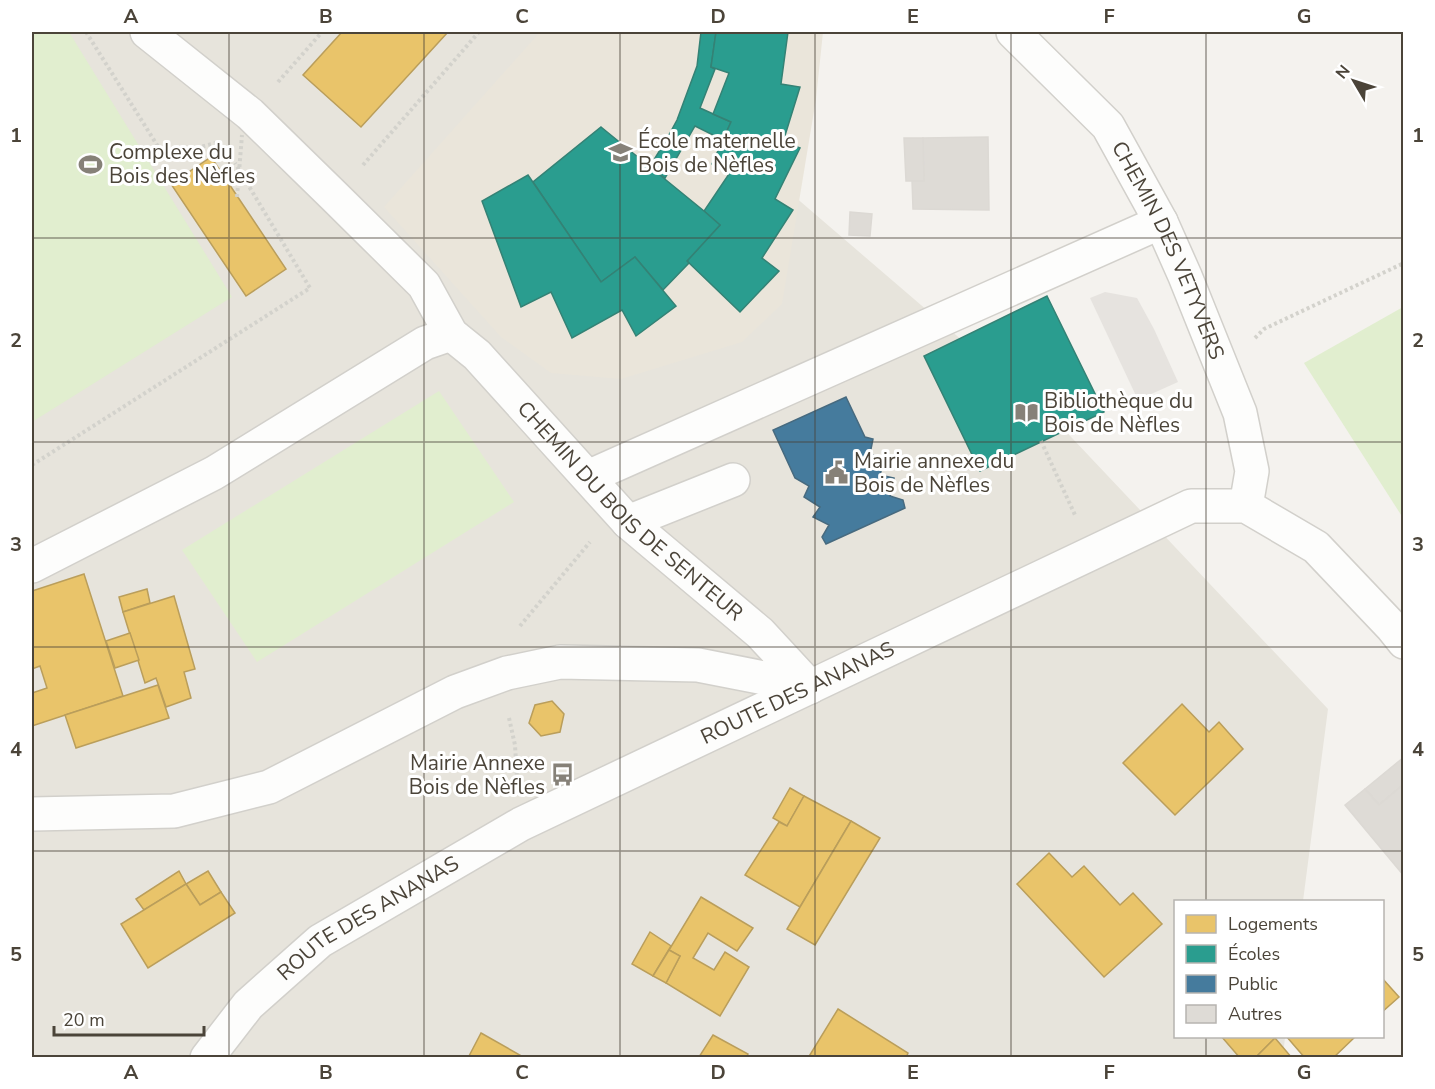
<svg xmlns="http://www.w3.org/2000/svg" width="1435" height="1089" viewBox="0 0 1435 1089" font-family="'Nunito Sans',sans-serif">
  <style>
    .residential { fill: #e7e4dc }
    .education { fill: #eae5da }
    .green { fill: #e1eecf }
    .parking { fill: #e6e3df }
    .homes { fill: #e9c46a; stroke: #ba9e5b; stroke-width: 1.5 }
    .schools { fill: #2a9d8f; stroke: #348275; stroke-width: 1.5 }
    .public { fill: #457b9d; stroke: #476a7f; stroke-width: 1.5 }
    .building { fill: #dedbd6; stroke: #dcd9d4; stroke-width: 1.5 }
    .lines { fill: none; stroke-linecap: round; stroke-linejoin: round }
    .minor-casing { stroke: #d2d0cb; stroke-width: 36 }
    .path { stroke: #d3d2cc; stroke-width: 4; stroke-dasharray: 3 3; stroke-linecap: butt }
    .minor { stroke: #fdfdfc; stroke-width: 33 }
    .path-bridge { stroke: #d3d2cc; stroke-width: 4; stroke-dasharray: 3 3; stroke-linecap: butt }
    .grid { fill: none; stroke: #4b4439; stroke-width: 1.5; stroke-opacity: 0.55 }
    .labels { text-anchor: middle; stroke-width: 6; stroke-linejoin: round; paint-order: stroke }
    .poi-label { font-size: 21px; fill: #4b4439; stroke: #fff; text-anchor: start }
    .street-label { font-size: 21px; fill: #4b4439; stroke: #fff }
    .neatline { fill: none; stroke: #4b4439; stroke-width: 2 }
    .grid-label { font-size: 20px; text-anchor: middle; font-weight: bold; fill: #4b4439 }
  </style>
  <rect width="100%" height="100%" fill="#f4f2ee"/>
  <path class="residential" d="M32,32H603L1056,421L1328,709L1303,901L1176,902V1036L1285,1037L1283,1057H32Z"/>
  <path class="education" d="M540,32H823L816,99L782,304L742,342L621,379L551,373L501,337L384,207Z"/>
  <g class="green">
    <path d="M32,32H69L232,297L32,422Z"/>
    <path d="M1403,307V518L1304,363Z"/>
    <path d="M439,391L514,502L257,662L182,550Z"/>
  </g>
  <path class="parking" d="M1105,292L1137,298L1154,329L1178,382L1138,400L1090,298Z"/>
  <g class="homes">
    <path d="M342,32H448L361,127L303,75Z"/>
    <path d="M211,157L286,269L246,296L171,184Z"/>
    <path d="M84,574L123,696L32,726V693L47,688L40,666L32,669V591Z"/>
    <path d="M147,589L150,603L123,612L119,597Z"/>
    <path d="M174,596L195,669L184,672L191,698L166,707L156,678L145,683L123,612Z"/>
    <path d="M130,633L139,660L115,668L106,641Z"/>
    <path d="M158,685L169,718L76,748L65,715Z"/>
    <path d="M552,701L564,714L560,732L541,736L529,723L535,705Z"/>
    <path d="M1182,704L1209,732L1219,722L1243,749L1175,815L1123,763Z"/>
    <path d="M790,788L804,796L787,826L773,818Z"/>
    <path d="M804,796L851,821L800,907L745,875L779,822L787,826Z"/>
    <path d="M851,821L880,838L815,945L787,929Z"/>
    <path d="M1049,853L1072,877L1084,866L1120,905L1133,893L1162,924L1104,977L1017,884Z"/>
    <path d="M179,871L186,884L144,910L136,899Z"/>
    <path d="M208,871L221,892L200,905L186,884Z"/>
    <path d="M186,884L200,905L221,892L235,913L148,968L121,924Z"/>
    <path d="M701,897L753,928L737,951L708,933L693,958L714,970L725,952L749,967L720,1016L666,983L680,956L669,950Z"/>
    <path d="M650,932L671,946L653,976L632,964Z"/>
    <path d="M669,950L680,956L666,983L653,976Z"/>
    <path d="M1382,978L1399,997L1382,1012Z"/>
    <path d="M838,1009L908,1053L906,1058H808Z"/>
    <path d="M481,1033L525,1058H468Z"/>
    <path d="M713,1035L748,1054L746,1058L699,1057Z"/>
    <path d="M1221,1036H1273L1275,1038L1255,1058H1240Z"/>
    <path d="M1286,1036H1356L1333,1058H1305Z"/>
    <path d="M1275,1038L1292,1058H1255Z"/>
  </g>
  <g class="schools">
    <path d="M701,32H716L711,67L715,69L700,108L731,122L723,140L695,126L665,178L650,166L665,142L677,120L697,66Z"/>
    <path d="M716,32H788L781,84L800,87L783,142L800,148L775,199L793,210L762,258L779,271L740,312L687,261L720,225L704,211L729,174L712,164L731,122L713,114L729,73L711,67Z"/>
    <path d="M601,127L704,211L720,225L687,261L689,263L663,290L635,257L601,282L533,182Z"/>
    <path d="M528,175L601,282L635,257L676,306L636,336L622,310L572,338L551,292L521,307L482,201Z"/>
    <path d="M1047,296L1104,412L980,471L924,356Z"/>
  </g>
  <path class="public" d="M846,397L865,437L873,439L870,454L884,460L880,475L894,478L890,496L903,500L905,508L826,544L822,537L829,525L813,517L820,507L804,497L809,486L795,478L773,430Z"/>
  <g class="building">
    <path d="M988,137L989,210L913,209L912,180L924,181L923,138Z"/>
    <path d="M904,138H923L924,181H906Z"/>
    <path d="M850,212L872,214L870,236L849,235Z"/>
    <path d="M1404,757V784L1379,805L1365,789Z"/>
    <path d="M1404,784V876L1345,805L1365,789L1379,805Z"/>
  </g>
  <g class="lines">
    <defs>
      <g id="minor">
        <path id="s1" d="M147,32L250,114L335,197L424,285L451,334L477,355L628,522L760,633L810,687"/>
        <path id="s2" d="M1013,32L1108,126L1161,222L1185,276L1240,413L1252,471L1246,506"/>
        <path d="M588,477L1161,222"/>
        <path d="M628,522L733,480"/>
        <path d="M32,566L214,473L425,343L451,334"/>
        <path d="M32,814L174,811L269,787L455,692L507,673L560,662L698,665L810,687"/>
        <path id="s3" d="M207,1058L248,1005L320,941L521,824L1191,506H1246L1316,547L1392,627L1404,642"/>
      </g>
    </defs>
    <use href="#minor" class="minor-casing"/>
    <g class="path">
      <path d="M86,32L164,156L216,143"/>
      <path d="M278,82L322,32"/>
      <path d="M363,165L479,32"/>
      <path d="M1255,338L1264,329L1404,263"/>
      <path d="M1041,441L1075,515"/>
      <path d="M32,465L310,288L235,163"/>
      <path d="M520,626L590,542"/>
      <path d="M509,718L515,745L517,778"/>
    </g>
    <use href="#minor" class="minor"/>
    <path class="path-bridge" d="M237,197L242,135"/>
  </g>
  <path class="grid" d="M229,32V1058M424,32V1058M620,32V1058M815,32V1058M1011,32V1058M1206,32V902M32,238H1404M32,442H1404M32,647H1404M32,851H1404M1206,1036V1058"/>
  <defs>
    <symbol id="school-bare" viewBox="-9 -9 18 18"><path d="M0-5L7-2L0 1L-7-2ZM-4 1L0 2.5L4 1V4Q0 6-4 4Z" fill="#868178" stroke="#fff" stroke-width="2.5" paint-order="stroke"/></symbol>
    <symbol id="stadium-bare" viewBox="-9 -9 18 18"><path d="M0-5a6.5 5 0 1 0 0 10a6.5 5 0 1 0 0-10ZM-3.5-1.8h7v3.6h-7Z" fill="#868178" stroke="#fff" stroke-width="2.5" paint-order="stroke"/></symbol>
    <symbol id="library-bare" viewBox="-9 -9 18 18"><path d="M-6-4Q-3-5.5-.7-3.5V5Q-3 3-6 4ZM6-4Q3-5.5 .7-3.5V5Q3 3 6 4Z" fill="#868178" stroke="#fff" stroke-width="2.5" paint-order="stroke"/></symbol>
    <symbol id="civic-bare" viewBox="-9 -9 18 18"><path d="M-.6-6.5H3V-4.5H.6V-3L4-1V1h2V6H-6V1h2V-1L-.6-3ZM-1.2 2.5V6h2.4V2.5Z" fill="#868178" stroke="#fff" stroke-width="2.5" paint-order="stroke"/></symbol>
    <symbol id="bus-bare" viewBox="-9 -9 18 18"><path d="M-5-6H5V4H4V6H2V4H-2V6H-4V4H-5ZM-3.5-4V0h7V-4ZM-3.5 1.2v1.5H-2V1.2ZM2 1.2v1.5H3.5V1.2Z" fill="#868178" stroke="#fff" stroke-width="2.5" paint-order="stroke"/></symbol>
  </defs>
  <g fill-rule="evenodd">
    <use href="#school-bare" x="604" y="136" width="33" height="33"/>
    <use href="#stadium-bare" x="74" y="148" width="33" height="33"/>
    <use href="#library-bare" x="1010" y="396" width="33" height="33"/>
    <use href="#civic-bare" x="820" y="456" width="33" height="33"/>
    <use href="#bus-bare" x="546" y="758" width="33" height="33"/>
  </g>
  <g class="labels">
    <g class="poi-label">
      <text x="638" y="148">École maternelle<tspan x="638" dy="24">Bois de Nèfles</tspan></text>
      <text x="109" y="159">Complexe du<tspan x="109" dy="24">Bois des Nèfles</tspan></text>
      <text x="1044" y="408">Bibliothèque du<tspan x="1044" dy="24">Bois de Nèfles</tspan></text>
      <text x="854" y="468">Mairie annexe du<tspan x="854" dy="24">Bois de Nèfles</tspan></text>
      <text x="545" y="770" text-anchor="end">Mairie Annexe<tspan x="545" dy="24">Bois de Nèfles</tspan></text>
    </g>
    <g class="street-label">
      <text dy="7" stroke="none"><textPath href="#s2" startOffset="272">CHEMIN DES VETYVERS</textPath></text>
      <text dy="7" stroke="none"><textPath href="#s1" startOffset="684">CHEMIN DU BOIS DE SENTEUR</textPath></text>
      <text dy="7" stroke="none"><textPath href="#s3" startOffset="702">ROUTE DES ANANAS</textPath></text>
      <text dy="7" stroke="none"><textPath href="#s3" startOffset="216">ROUTE DES ANANAS</textPath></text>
    </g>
  </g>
  <rect width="1435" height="1089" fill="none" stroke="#ffffff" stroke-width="66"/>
  <rect x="1174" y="900" width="210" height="138" fill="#ffffff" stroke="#b7b4b0" stroke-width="1.5"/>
  <rect x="1186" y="915" width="30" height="18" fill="#e9c46a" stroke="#b7b4b0" stroke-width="1.5"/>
  <text x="1228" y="930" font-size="18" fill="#4b4439">Logements</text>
  <rect x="1186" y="945" width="30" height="18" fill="#2a9d8f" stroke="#b7b4b0" stroke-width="1.5"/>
  <text x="1228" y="960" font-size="18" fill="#4b4439">Écoles</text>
  <rect x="1186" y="975" width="30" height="18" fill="#457b9d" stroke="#b7b4b0" stroke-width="1.5"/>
  <text x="1228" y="990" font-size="18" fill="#4b4439">Public</text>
  <rect x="1186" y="1005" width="30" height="18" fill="#dedbd6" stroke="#b7b4b0" stroke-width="1.5"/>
  <text x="1228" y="1020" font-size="18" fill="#4b4439">Autres</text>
  <g transform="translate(1354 81) rotate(309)" stroke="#ffffff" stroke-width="4.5" paint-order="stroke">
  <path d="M0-4.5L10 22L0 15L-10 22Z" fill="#4b4439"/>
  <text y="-9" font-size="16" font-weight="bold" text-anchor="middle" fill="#4b4439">N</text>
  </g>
  <path d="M54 1026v9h150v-9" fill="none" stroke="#4b4439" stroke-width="3"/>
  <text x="63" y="1026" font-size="18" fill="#4b4439" stroke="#ffffff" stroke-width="4.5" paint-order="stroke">20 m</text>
  <rect x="33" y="33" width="1369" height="1023" class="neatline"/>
  <g class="grid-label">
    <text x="131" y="23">A</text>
    <text x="326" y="23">B</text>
    <text x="522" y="23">C</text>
    <text x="718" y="23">D</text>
    <text x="913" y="23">E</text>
    <text x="1109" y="23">F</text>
    <text x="1304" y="23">G</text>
    <text x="16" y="142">1</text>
    <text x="1418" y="142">1</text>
    <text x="16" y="347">2</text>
    <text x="1418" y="347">2</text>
    <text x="16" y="551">3</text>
    <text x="1418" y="551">3</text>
    <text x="16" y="756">4</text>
    <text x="1418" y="756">4</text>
    <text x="16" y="961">5</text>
    <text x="1418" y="961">5</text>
    <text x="131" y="1079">A</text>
    <text x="326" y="1079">B</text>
    <text x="522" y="1079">C</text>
    <text x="718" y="1079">D</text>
    <text x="913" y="1079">E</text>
    <text x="1109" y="1079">F</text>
    <text x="1304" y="1079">G</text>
  </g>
</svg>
